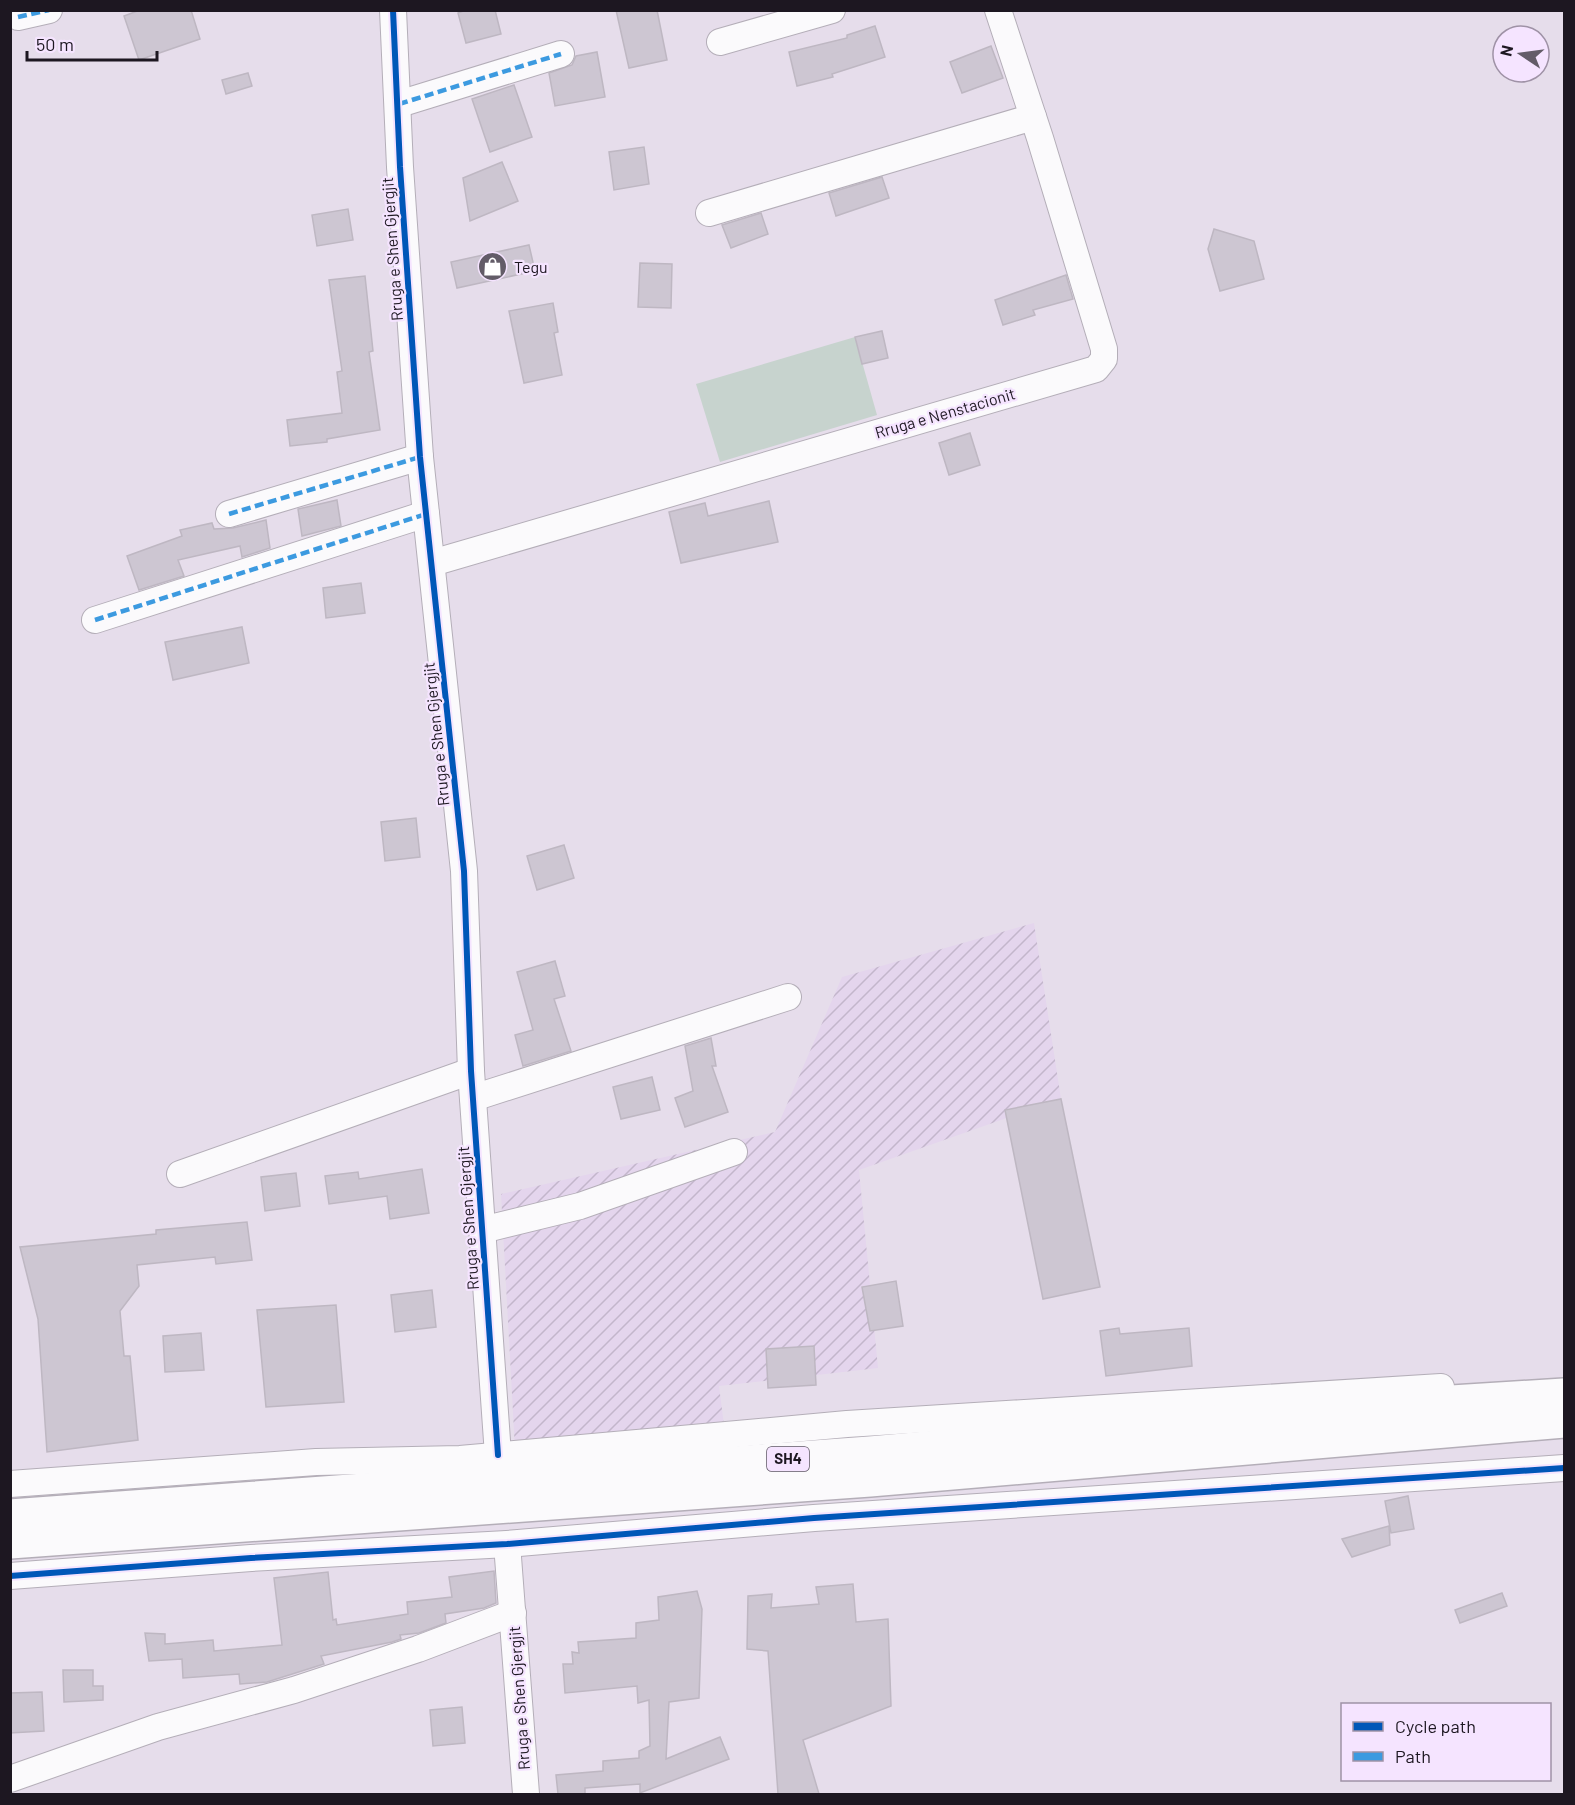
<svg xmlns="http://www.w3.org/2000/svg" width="1575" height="1805" viewBox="0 0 1575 1805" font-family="Barlow,sans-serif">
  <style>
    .industrial { fill: url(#industrial-furrows) }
    .garden { fill: #c7d3ce }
    .building { fill: #cdc6d2; stroke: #beb7c2; stroke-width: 1.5 }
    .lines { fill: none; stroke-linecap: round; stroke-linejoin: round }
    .minor-casing { stroke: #b4aeb8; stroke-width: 28 }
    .highway-casing { stroke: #b4aeb8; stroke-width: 36 }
    .minor { stroke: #fbfafc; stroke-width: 26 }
    .highway { stroke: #fbfafc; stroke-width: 33 }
    .quiet { stroke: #3c9ae0; stroke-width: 4.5; stroke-dasharray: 9 4.5; stroke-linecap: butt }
    .cycleway-casing { stroke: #f5e4ff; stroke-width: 10 }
    .cycleway { stroke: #0057b8; stroke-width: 6 }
    .labels { text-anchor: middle; stroke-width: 4.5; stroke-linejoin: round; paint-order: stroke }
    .shield { fill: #f5e4ff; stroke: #5e5464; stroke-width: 1.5 }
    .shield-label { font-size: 15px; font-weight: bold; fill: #1d1721 }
    .street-label { font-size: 16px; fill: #1d1721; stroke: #f5e4ff }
    .poi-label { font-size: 16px; fill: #1d1721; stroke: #f5e4ff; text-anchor: start }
  </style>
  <defs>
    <pattern id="industrial-furrows" width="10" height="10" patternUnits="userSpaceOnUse" patternTransform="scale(1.5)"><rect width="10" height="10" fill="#e4d5ed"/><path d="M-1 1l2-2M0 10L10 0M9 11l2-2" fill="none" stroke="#c3b6cb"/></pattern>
  </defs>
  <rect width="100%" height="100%" fill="#e6ddeb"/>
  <path class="industrial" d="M1034,923L1061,1099L859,1170L878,1368L719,1386L725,1433L515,1449L501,1194L775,1132L842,977Z"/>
  <path class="garden" d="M855,337L877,415L720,462L696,384Z"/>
  <g class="building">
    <path d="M140,10H191L200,39L139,60L124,16Z"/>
    <path d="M466,10H495L501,34L466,43L458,13Z"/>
    <path d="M616,10H657L667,60L629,68Z"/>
    <path d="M875,26L885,57L832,74L833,77L797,86L789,52L847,38V35Z"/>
    <path d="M991,46L1003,78L962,93L950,62Z"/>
    <path d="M597,52L605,97L555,106L549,73L572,65L576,56Z"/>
    <path d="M248,73L252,86L226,94L222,80Z"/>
    <path d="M514,85L532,137L490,152L472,99Z"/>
    <path d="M644,147L649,184L614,190L609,152Z"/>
    <path d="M502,162L518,201L470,221L463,178Z"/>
    <path d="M882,177L889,198L836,216L829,193Z"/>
    <path d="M348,209L353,240L317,246L312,215Z"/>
    <path d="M761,213L768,234L731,248L722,225Z"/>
    <path d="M1214,229L1254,241L1264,279L1220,291L1208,249Z"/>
    <path d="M529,245L535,271L457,288L451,262Z"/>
    <path d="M640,263L672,264L671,308L638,307Z"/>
    <path d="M1066,275L1073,299L1033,310L1035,315L1003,325L995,300Z"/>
    <path d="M365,276L373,351L369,352L380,430L327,439V442L290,446L287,420L342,413L337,372L342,371L329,280Z"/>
    <path d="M553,303L558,332L554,333L562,375L524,383L509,311Z"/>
    <path d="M882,331L888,358L862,364L855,337Z"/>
    <path d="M970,433L980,465L949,475L939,443Z"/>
    <path d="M337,500L341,526L302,536L298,509Z"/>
    <path d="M769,501L778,542L681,563L669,512L705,503L708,516Z"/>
    <path d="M266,520L270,548L242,557L240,546L178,560L184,576L139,590L127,556L182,536L180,530L212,523L214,529L233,528Z"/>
    <path d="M361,583L365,613L326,618L323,588Z"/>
    <path d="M242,627L249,663L173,680L165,642Z"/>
    <path d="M416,818L420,857L385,861L381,822Z"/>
    <path d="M564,845L574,878L537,890L527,856Z"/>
    <path d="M555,961L565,996L554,999L571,1051L523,1066L515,1035L533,1030L517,972Z"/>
    <path d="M711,1038L716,1066H712L728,1112L685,1127L675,1098L693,1091L685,1046Z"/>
    <path d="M652,1077L660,1110L621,1119L613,1087Z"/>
    <path d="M1061,1099L1100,1287L1043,1299L1005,1110Z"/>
    <path d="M422,1169L429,1213L390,1219L387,1196L329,1204L325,1176L358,1172L359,1179Z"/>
    <path d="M296,1173L300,1206L265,1211L261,1177Z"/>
    <path d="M247,1222L252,1260L216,1264L215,1257L137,1265L139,1286L120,1311L124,1356H130L138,1440L47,1452L38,1319L20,1247L156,1234V1230Z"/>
    <path d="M896,1281L903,1326L870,1331L862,1287Z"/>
    <path d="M432,1290L436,1327L395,1332L391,1295Z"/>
    <path d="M336,1305L344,1402L266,1407L257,1310Z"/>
    <path d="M1119,1328L1120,1334L1189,1328L1192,1366L1106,1376L1100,1331Z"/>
    <path d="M201,1333L204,1370L165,1372L163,1336Z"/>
    <path d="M814,1346L816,1385L768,1388L766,1349Z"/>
    <path d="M1408,1496L1414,1529L1391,1533L1385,1501Z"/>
    <path d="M1389,1526L1390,1545L1352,1557L1342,1539Z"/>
    <path d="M494,1571L496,1603L484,1608L445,1614L446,1623L419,1633L400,1635L401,1639L392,1642L321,1656L324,1664L267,1682L240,1684L239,1674L183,1678L182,1659L149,1661L145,1633L165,1634V1644L213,1640L214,1651L282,1645L274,1578L328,1572L333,1620L336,1619L337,1625L408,1614L407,1602L452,1597L449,1577Z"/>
    <path d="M853,1584L856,1622L888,1619L891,1706L803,1740L819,1794H778L768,1651L747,1649L748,1596L772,1594L771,1608L819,1604L816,1587Z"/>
    <path d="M697,1591L702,1609L699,1698L669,1702L666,1759L720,1737L729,1759L640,1793V1784L585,1788V1794H558L556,1775L603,1771V1761L639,1758V1751L650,1746L649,1700L638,1703L637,1686L565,1693L563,1664H573L572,1652L579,1653L578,1642L636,1638V1623L659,1620L658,1597Z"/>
    <path d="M1502,1593L1507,1606L1460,1623L1455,1610Z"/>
    <path d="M63,1670H93V1686H103V1700L64,1702Z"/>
    <path d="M42,1692L44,1731L10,1733V1693Z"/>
    <path d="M462,1707L465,1743L433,1746L430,1710Z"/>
  </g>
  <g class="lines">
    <defs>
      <g id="minor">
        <path d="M393,10L400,167L420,457L464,871L471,1071L498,1455"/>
        <path d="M18,17L49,10"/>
        <path d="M720,42L832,10"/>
        <path d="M399,104L561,54"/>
        <path d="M709,213L1033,117"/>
        <path d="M229,514L420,457"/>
        <path d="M432,563L1096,369L1104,359V349L1040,138L998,10"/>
        <path d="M95,620L426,514"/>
        <path d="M473,1098L788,997"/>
        <path d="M180,1174L471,1071"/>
        <path d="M482,1230L580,1206L734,1152"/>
        <path d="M10,1484L316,1462L460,1459L847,1424L1441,1387"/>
        <path d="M507,1544L526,1794"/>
        <path d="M10,1576L251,1558L507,1544L814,1518L1564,1468"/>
        <path d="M10,1779L158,1727L294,1690L418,1649L513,1613"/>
      </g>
      <g id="highway">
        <path d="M10,1516L870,1453L1420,1404L1564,1395"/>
        <path d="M10,1542L870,1480L1564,1421"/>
      </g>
    </defs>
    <use href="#minor" class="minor-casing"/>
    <use href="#highway" class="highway-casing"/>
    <use href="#minor" class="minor"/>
    <use href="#highway" class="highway"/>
    <g class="quiet">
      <path d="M18,17L49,10"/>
      <path d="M399,104L561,54"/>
      <path d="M229,514L420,457"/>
      <path d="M95,620L426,514"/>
    </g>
    <defs>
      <g id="cycleway">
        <path d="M393,10L400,167L420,457L464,871L471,1071L498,1455"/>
        <path d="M10,1576L251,1558L507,1544L814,1518L1564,1468"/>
      </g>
    </defs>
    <use href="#cycleway" class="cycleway-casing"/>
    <use href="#cycleway" class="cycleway"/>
  </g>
  <defs>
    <symbol id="shop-disc" viewBox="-11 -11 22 22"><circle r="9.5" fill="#635c68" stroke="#f5e4ff"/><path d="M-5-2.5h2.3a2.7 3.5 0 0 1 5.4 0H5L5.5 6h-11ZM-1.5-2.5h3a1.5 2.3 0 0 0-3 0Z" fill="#fff"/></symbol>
  </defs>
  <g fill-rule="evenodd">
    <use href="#shop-disc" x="476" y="250" width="33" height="33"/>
  </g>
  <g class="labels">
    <rect class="shield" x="767" y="1447" width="42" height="24" rx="4.5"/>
    <g class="shield-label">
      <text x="788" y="1464">SH4</text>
    </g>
    <g class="street-label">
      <text transform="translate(392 249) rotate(-94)" y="6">Rruga e Shen Gjergjit</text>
      <text transform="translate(945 413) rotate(-16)" y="6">Rruga e Nenstacionit</text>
      <text transform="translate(436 734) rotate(-96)" y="6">Rruga e Shen Gjergjit</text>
      <text transform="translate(468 1218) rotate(-94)" y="6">Rruga e Shen Gjergjit</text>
      <text transform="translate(519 1698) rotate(-94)" y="6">Rruga e Shen Gjergjit</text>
    </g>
    <g class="poi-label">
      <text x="514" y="273">Tegu</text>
    </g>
  </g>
  <rect width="1575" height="1805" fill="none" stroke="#1d1721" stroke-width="24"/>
  <rect x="1341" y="1703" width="210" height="78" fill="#f5e4ff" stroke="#9f92a6" stroke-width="1.5"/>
  <rect x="1353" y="1722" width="30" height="9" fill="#0057b8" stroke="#9f92a6" stroke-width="1.5"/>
  <text x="1395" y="1733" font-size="18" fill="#1d1721">Cycle path</text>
  <rect x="1353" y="1752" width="30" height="9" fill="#3c9ae0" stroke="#9f92a6" stroke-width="1.5"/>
  <text x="1395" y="1763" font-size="18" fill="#1d1721">Path</text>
  <g transform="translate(1521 54) rotate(283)"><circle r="28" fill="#f5e4ff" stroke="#9f92a6" stroke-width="1.5"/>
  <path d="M0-4.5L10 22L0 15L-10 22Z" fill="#635c68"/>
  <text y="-9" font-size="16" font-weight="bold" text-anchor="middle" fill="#1d1721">N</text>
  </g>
  <path d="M27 51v9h130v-9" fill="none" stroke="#1d1721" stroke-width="3"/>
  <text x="36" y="51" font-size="18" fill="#1d1721" stroke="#f5e4ff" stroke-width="4.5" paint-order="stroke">50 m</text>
</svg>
